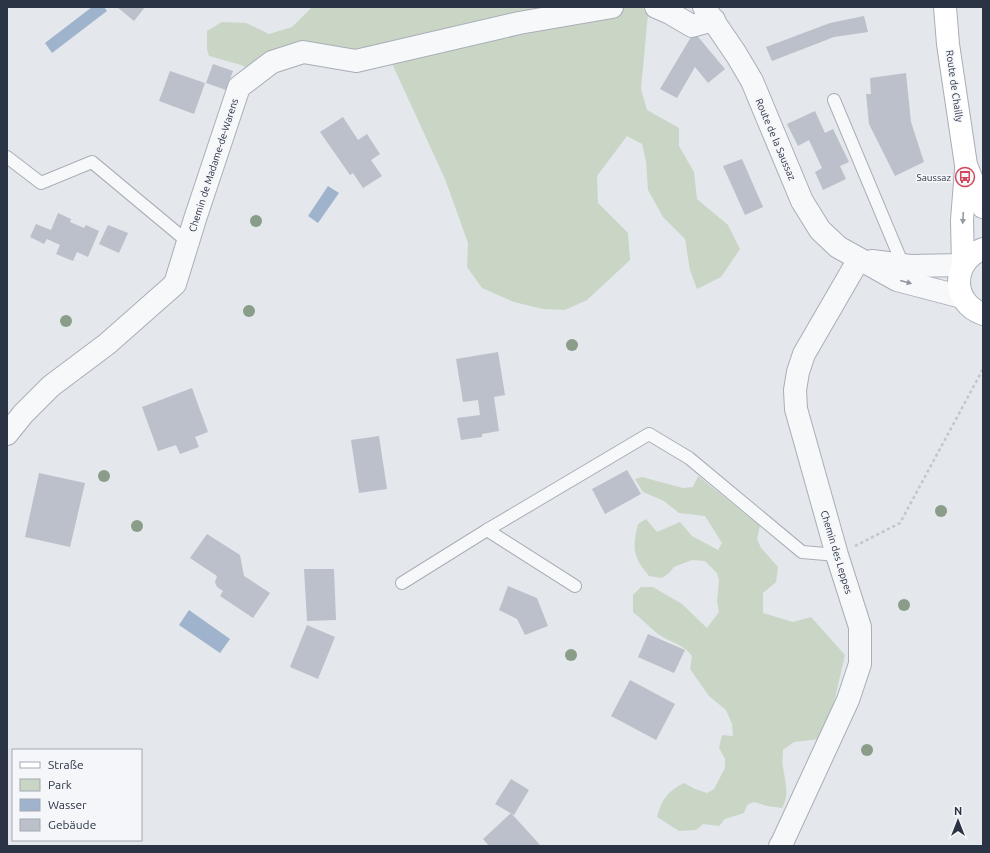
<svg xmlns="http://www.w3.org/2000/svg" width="990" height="853" viewBox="0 0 990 853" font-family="Ubuntu,sans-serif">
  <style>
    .green { fill: #c9d6c5 }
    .water { fill: #9fb4cc }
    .building { fill: #bbc0ca }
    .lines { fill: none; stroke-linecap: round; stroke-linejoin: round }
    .service-casing { stroke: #a9aeb7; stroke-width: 14 }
    .minor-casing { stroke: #a9aeb7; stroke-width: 24 }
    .tertiary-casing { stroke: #a9aeb7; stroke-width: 24 }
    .secondary-casing { stroke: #a9aeb7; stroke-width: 24 }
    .path { stroke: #c2c5cb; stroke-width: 2.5; stroke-dasharray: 3 3; stroke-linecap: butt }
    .service { stroke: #f7f8fa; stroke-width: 12 }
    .minor { stroke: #f7f8fa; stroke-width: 22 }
    .tertiary { stroke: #f7f8fa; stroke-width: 22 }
    .secondary { stroke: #fff; stroke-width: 22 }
    .tree { fill: #899d89 }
    .oneway { fill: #959aa2 }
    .oneway2 { fill: #9196a0 }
    .labels { text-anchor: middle; stroke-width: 3; stroke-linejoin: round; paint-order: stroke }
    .street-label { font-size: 10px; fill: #2b3445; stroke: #f4f6f9 }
    .poi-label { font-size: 10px; fill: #2b3445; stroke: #f4f6f9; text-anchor: end }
  </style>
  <rect width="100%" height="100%" fill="#e4e7ec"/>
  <g class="green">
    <path d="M312,7H642L648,14L641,89L647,110L679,128V146L694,172L697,199L728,225L740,249L721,277L697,289L690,270L685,239L663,217L648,190L646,161L642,144L627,136L597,176L598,203L628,233L630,260L587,300L565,310L543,309L514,302L482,288L467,267L468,243L445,179L390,59L303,52L257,73L241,65L209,56L207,49V31L222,22L246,23L269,34L292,27Z"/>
    <path d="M698,476L760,526L757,539L761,548L778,567L776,582L763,593V613L793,622L811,617L845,655L828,728L820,739L794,742L783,750C783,756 782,761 783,767C785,781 790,795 782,808L767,806L754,802L747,805L744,813L725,819L719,826L703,824L696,830L679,831L657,817C662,799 667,792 684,783L695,789L707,793L714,789L725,768V759L719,748L722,735L733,736L732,724L726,710L709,696L690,669L692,656C684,644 669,642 658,634C649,627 642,619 633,612V595L641,587H653L682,604L707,628L719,612L717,601L719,581L717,573L705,561L692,560L674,567L669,573L662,578L649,576C633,557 632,549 638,524L646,519L657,532L680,522L692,536L718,550L722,543L705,516L679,513L664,501L643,492L635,479L642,477L683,488L693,487Z"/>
  </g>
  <g class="water">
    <path d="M92,7H104L107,11L52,53L45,43Z"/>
    <path d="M328,186L339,193L318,223L308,216Z"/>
    <path d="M189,610L230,639L220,653L179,625Z"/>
  </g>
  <g class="building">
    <path d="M117,7H145L134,21Z"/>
    <path d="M864,16L868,32L834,37L772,61L766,47L830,23Z"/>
    <path d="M694,32L725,69L708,83L695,67L677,98L660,89Z"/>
    <path d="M213,64L233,71L226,90L206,83Z"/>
    <path d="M170,71L205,83L194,114L159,101Z"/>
    <path d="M906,73L911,122L924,162L895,176L869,124L866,94H871L870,78Z"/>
    <path d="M815,111L825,133L833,129L849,162L840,166L846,179L823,190L815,172L822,168L809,140L798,146L787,124Z"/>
    <path d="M343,117L358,140L367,134L380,154L371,160L382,176L363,188L353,173L350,175L320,132Z"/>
    <path d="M742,159L763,207L745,215L723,166Z"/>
    <path d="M58,213L71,219L70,222L84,228L86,225L99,231L88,257L77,252L73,261L56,254L60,245L47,239L44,244L30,237L36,224L51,230Z"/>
    <path d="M108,225L128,233L119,253L99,244Z"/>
    <path d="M498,352L505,395L494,397L499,431L482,434V437L461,440L457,418L480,415L478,400L463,402L456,359Z"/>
    <path d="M192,388L208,432L195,437L199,447L180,454L176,445L158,451L142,407Z"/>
    <path d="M379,436L387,489L359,493L351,440Z"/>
    <path d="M627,470L641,494L605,514L592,489Z"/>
    <path d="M39,473L85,483L70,547L25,537Z"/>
    <path d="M207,534L240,555L244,576L270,593L253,618L220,596L223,591L217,587L215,582L217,576L190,558Z"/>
    <path d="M304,569H334L336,620L307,621Z"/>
    <path d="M508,586L537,598L548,626L525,635L517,619L499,610Z"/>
    <path d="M307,625L335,637L318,679L290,667Z"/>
    <path d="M648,634L685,650L674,673L638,657Z"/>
    <path d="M630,680L675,704L656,740L611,716Z"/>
    <path d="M511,779L529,790L514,815L495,804Z"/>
    <path d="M511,813L541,846H489L483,839Z"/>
  </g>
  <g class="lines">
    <defs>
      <g id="service">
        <path d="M834,100L903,265"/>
        <path d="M7,157L41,183L92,162L188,242"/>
        <path d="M487,530L575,586"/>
        <path d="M402,583L487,530L649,434L689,458L802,552L837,555"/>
      </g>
      <g id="minor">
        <path d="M656,7L670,13L692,26L714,20"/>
        <path d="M7,434L23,414L51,386L107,344L175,284L195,219L239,87L272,62L303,52L356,61L519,23L612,7"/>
        <path d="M780,846L782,843L848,700L860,664V627L837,555L796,409L795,390L798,372L804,354L859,259"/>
      </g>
      <g id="tertiary">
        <path d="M704,7L736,54L752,81L802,201L820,230L838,247L897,280L962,297"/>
        <path d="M872,261L910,266L963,265"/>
      </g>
      <g id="secondary">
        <path d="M945,7L948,44L966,165L983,207"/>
        <path d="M983,249C951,261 951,303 983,314"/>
        <path d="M963,265L962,220L966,170"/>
      </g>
    </defs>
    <use href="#service" class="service-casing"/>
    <use href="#minor" class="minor-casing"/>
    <use href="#tertiary" class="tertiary-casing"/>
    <use href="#secondary" class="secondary-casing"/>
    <path class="path" d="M855,546L900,523L983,369"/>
    <use href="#service" class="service"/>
    <use href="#minor" class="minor"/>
    <use href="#tertiary" class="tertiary"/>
    <use href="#secondary" class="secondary"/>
  </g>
  <g class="tree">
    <circle cx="256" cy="221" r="6"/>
    <circle cx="249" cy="311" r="6"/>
    <circle cx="66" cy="321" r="6"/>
    <circle cx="572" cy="345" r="6"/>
    <circle cx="104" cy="476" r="6"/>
    <circle cx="941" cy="511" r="6"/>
    <circle cx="137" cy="526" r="6"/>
    <circle cx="904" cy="605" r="6"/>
    <circle cx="571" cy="655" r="6"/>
    <circle cx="867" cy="750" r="6"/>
  </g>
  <defs><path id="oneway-solid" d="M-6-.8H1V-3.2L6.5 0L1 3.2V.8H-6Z"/></defs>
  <use class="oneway" href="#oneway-solid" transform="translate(963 218) rotate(93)"/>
  <use class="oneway2" href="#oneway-solid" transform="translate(906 282) rotate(15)"/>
  <defs>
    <symbol id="bus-ring" viewBox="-11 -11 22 22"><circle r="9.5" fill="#f4f6f9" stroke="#d1495b" stroke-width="1.5"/><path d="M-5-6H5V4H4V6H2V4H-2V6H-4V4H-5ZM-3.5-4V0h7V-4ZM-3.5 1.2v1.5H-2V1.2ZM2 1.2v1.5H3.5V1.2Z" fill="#d1495b"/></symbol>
  </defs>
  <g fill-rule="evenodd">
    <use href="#bus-ring" x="954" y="166" width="22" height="22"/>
  </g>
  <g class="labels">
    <g class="street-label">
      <text transform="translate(955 86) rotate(82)" y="4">Route de Chailly</text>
      <text transform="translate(776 139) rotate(67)" y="4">Route de la Saussaz</text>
      <text transform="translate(213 165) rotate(-72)" y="4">Chemin de Madame-de-Warens</text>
      <text transform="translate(837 552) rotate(73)" y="4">Chemin des Leppes</text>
    </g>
    <g class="poi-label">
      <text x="951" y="181">Saussaz</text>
    </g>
  </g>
  <rect width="990" height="853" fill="none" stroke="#2b3445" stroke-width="16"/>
  <rect x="12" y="749" width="130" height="92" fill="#f4f6f9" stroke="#a4a8b1"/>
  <rect x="20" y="762" width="20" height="6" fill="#ffffff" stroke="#a4a8b1"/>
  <text x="48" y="769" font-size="12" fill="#2b3445">Straße</text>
  <rect x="20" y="779" width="20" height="12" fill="#c9d6c5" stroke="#a4a8b1"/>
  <text x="48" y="789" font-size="12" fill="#2b3445">Park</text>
  <rect x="20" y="799" width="20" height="12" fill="#9fb4cc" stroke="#a4a8b1"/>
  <text x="48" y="809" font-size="12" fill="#2b3445">Wasser</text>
  <rect x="20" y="819" width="20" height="12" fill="#bbc0ca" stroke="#a4a8b1"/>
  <text x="48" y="829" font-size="12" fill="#2b3445">Gebäude</text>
  <g transform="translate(958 821)" stroke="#f4f6f9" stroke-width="3" paint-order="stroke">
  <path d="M0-3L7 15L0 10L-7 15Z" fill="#2b3445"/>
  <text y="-6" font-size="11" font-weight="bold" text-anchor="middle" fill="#2b3445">N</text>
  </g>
</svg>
